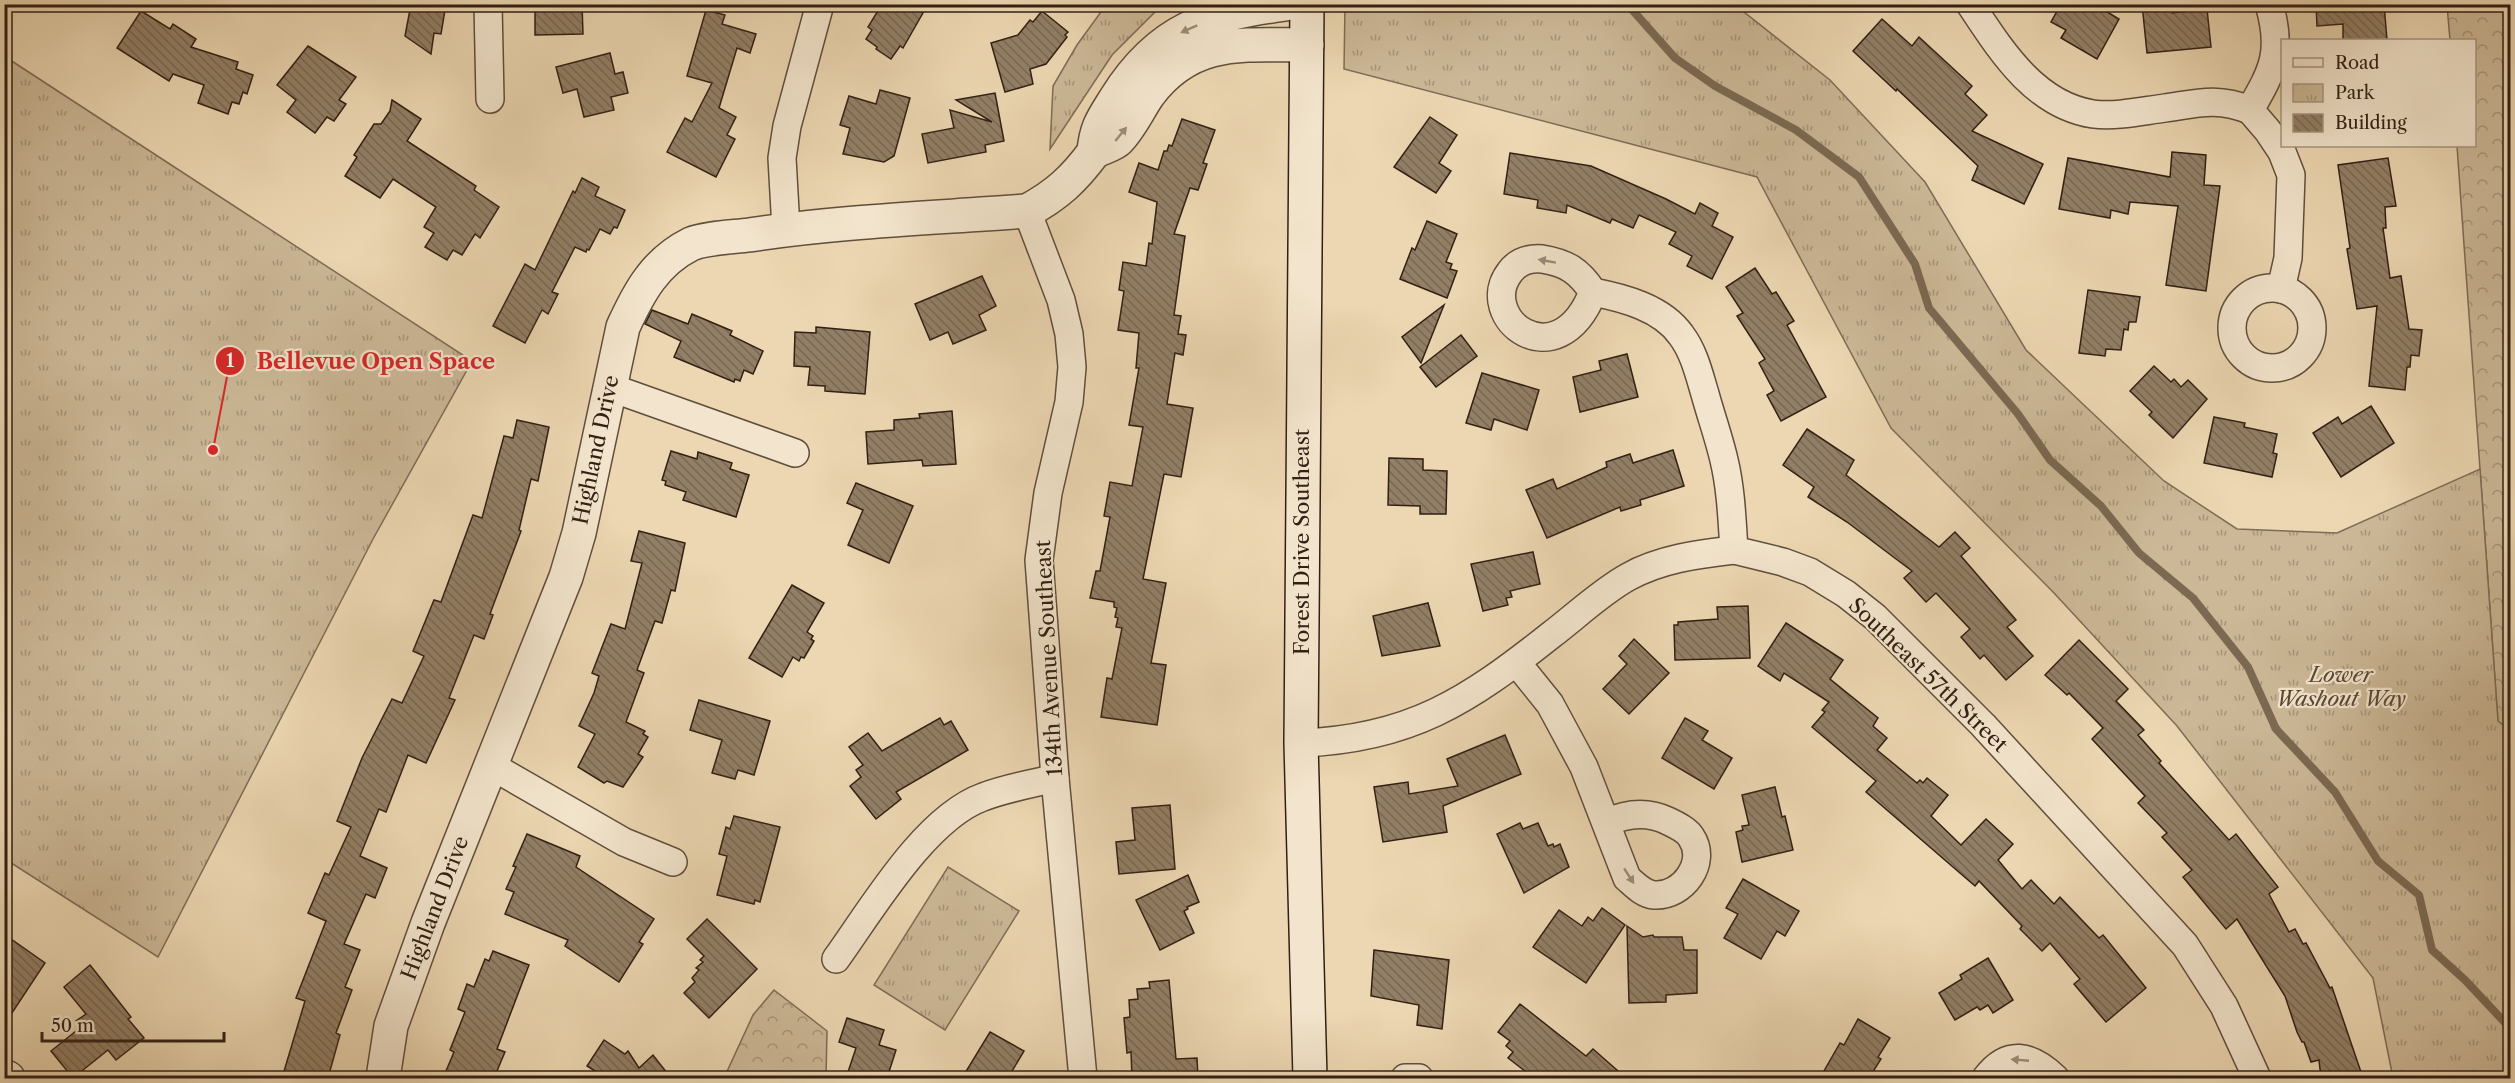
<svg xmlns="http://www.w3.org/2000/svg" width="2515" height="1083" viewBox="0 0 2515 1083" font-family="'Libre Caslon Text',serif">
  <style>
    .forest { fill: url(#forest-crowns); stroke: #7e6c56; stroke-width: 1.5 }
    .park { fill: url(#park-tufts); stroke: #7e6c56; stroke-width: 1.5 }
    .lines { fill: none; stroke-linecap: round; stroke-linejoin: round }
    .stream { stroke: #7b6952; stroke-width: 8 }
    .building { fill: url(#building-back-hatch); stroke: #312014; stroke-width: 1.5 }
    .minor-casing { stroke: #604e3c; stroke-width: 30 }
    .tertiary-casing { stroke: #604e3c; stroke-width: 36 }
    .secondary-casing { stroke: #312014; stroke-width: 36 }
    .minor { stroke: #f3e5cd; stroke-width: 27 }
    .tertiary { stroke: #f3e5cd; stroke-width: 33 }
    .secondary { stroke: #f3e5cd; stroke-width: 33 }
    .oneway { fill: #9c8c7a }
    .labels { text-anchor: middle; stroke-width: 4.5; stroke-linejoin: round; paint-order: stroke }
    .street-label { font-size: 21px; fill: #312014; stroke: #f3e5cd }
    .park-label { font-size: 21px; font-style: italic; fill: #584635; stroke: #f3e5cd }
    .leader { fill: none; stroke: #d62828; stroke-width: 2 }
    .callout-dot { fill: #d62828; stroke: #f3e5cd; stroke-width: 2 }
    .mark-label { font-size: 18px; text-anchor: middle; font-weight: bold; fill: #fff }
    .callout-label { font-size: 22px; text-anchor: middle; font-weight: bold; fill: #d62828; stroke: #f3e5cd; stroke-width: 4.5; stroke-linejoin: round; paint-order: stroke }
  </style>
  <defs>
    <pattern id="forest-crowns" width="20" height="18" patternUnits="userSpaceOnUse" patternTransform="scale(1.5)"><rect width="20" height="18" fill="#ccb897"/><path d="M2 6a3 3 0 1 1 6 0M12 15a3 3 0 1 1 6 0" fill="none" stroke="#a6957a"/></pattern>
    <pattern id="park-tufts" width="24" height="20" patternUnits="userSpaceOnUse" patternTransform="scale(1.5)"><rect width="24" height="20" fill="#ccb897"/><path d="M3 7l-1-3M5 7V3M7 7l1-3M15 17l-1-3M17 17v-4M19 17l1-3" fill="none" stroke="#a6957a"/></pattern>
    <pattern id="building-back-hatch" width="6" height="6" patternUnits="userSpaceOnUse" patternTransform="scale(1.5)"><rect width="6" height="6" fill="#927f66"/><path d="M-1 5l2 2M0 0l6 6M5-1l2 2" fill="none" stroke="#786853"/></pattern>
  </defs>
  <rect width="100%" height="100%" fill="#ecd7b2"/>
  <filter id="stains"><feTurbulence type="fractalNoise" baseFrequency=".00333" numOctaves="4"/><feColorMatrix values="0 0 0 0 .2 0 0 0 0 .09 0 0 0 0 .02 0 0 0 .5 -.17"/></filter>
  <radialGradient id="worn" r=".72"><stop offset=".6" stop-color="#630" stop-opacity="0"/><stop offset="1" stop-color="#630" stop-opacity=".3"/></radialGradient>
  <g class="forest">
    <path d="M2447,5H2510V730L2498,722L2457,146H2474V40H2450Z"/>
    <path d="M774,990L827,1031L826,1078H724L753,1015Z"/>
  </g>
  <g class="park">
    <path d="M1106,5H1162L1112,55L1050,149L1053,86L1077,45Z"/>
    <path d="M1345,5H1735L1830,80L1925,182L2026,350L2164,481L2237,529L2337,533L2480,469L2498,721L2510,730V1078H2393L2373,978L2177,726L2054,593L1891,428L1757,177L1344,69Z"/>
    <path d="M4,56L472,361L373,539L158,957L5,859Z"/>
    <path d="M948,867L1019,911L945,1030L874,985Z"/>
  </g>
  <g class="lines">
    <path class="stream" d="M1627,4L1675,58L1715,86L1796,130L1859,177L1915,264L1929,308L2018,414L2050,460L2101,506L2139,553L2193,598L2248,667L2276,729L2335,792L2378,861L2419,895L2432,950L2465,980L2510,1028"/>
  </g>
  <g class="building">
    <path d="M411,4H446L441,34L434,33L431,54L405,36Z"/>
    <path d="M535,4H582L583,34L535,35Z"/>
    <path d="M882,4H928L903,48L900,46L891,59L876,49L877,47L866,39L872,30L868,27Z"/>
    <path d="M2061,4H2094L2119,19L2097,59L2061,38L2066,30L2051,22Z"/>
    <path d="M2142,4H2172V13L2207,9L2211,47L2147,53Z"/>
    <path d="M2316,4H2384L2387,40H2343V24L2317,26Z"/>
    <path d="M706,10L725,15L722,24L756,34L750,53L737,48L719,108L736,117L727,135L735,139L716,177L667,152L685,118L692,122L712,83L687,76Z"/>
    <path d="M141,11L170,29L173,24L196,39L191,47L238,62L236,69L253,75L247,94L243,92L239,104L232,102L228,114L198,103L204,85L173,74L169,81L117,48Z"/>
    <path d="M1042,11L1068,32L1065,35L1067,37L1046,64L1030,69L1033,84L1005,92L991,43L1018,35L1030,20L1033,22Z"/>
    <path d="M1882,19L1912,46L1919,37L1972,86L1965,94L1987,115L1972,131L2043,164L2024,204L1972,180L1978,166L1897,89L1896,91L1853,51Z"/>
    <path d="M308,46L356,77L339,100L346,104L334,121L327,117L315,133L287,112L296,100L277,85Z"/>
    <path d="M610,53L615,74L623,72L628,93L611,97L614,110L584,117L577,89L563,93L556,67Z"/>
    <path d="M880,90L910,98L894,156L884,162L843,154L850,128L840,125L849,96L876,104Z"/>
    <path d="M995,93L1004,141L985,145L986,152L928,163L922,134L954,128L950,110L992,122L956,100Z"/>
    <path d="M392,100L421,119L407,141L476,186L474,190L499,207L480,238L475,234L462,255L453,250L447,260L425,247L434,233L424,227L436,207L393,179L380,198L345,176L357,157L354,155L374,124H381L390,111Z"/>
    <path d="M1430,117L1457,135L1439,163L1451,171L1436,193L1394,167Z"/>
    <path d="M1182,119L1215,130L1203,163L1207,164L1198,190L1190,188L1174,234L1185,236L1174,315L1181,316L1178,334L1186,335L1183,355L1175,353L1167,404L1193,408L1181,477L1164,474L1143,579L1166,583L1151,663L1166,665L1157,725L1101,717L1107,678L1112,679L1122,628L1116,627L1118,618L1115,617L1117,608L1114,607V602L1090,598L1096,571H1100L1110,517L1104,516L1110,482L1132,486L1143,427L1129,425L1139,368H1136L1139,333L1118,330L1124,291L1119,290L1123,262L1146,266L1149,243L1152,244L1157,202L1129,192L1139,163L1158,170L1164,151H1167L1169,145L1172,146Z"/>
    <path d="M2172,152L2206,155L2204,185L2220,186L2206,291L2166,285L2178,206L2130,202L2128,214L2111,210L2110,218L2059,209L2068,158L2170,177Z"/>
    <path d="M1510,153L1591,166L1666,199L1695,214L1700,203L1718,213L1712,226L1733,237L1712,279L1687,266L1692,256L1669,244L1676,232L1639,215L1633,228L1612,219L1610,223L1567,205L1566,213L1537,208L1538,200L1504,194Z"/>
    <path d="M2388,158L2396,206L2385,207L2386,228H2383L2390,278L2401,276L2409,329L2422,330L2419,356L2411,355L2410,367H2407L2405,390L2369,386L2377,306L2357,309L2347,249L2350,248L2338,165Z"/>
    <path d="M582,178L599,187L595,196L625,210L617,228L614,227L610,234L600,229L589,250L587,249L586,252L575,247L552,292L558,294L548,314L542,310L525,343L493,326L525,264L535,270L573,191L575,193Z"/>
    <path d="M1427,221L1457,234L1446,262L1452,264L1450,269L1457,271L1447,298L1400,279L1412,248L1415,250Z"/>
    <path d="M1755,268L1772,294L1776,292L1794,321L1787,325L1826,397L1781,421L1767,395L1774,391L1759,363L1765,359L1737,316L1743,313L1726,287Z"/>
    <path d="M982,276L996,306L979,315L986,330L953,344L948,332L930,340L915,304Z"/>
    <path d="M2088,290L2140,297L2136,322H2129L2128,330L2124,329L2121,350L2106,349L2105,356L2079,353Z"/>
    <path d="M1444,305L1421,363L1402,337Z"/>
    <path d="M652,310L688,324L692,314L732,331L730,335L763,351L753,374L744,370L740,381L735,379L734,382L674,357L681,341L645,324Z"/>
    <path d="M816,327L870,332L865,394L825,391V386L808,385L810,367L794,366L795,332L816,333Z"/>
    <path d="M1461,335L1477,356L1436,387L1420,367Z"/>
    <path d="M1627,354L1638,397L1580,412L1573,377L1601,370L1599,361Z"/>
    <path d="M2154,366L2171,382L2174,379L2181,387L2188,380L2207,399L2173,438L2149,415L2152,412L2130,391Z"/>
    <path d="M1482,373L1539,390L1527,430L1494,419L1491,430L1466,423Z"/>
    <path d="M2371,406L2394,443L2341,477L2313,433L2338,417L2342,424Z"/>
    <path d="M952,411L956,464L923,466L922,460L868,464L866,432L894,430V420L920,418L919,414Z"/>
    <path d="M2214,417L2245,423L2244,427L2277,434L2273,453L2277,454L2272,477L2204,463Z"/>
    <path d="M517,420L549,427L538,481L531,479L519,530L521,531L490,614L493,615L484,639L474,635L449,698L455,700L426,763L408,755L386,812L379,809L360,856L387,868L375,898L366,894L344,944L360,950L345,987L352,990L336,1033L340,1035L328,1078H282L305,1001L296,998L326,921L308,913L325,873L329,875L351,827L337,821L362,758L392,699L402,703L424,656L413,651L434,600L441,602L473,515L482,518L504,436L513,438Z"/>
    <path d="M1807,429L1854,460L1846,475L1939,547L1955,532L1970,548L1961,556L2016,620L2007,627L2033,656L2006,680L1984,655L1980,659L1961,637L1970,629L1936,593L1926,602L1904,578L1912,571L1847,522L1808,497L1814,487L1783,465Z"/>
    <path d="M1673,450L1684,486L1640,500L1641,505L1621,511L1620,507L1547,538L1526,490L1553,479L1557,489L1607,467L1606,462L1630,454L1633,463Z"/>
    <path d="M671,451L697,459L698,452L732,463L730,469L749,475L736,517L683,500L686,492L665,485L666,481L662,480Z"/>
    <path d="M1389,458L1423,459V470L1447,471L1446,514H1420V506L1388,505Z"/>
    <path d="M856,483L913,506L889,563L848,545L863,510L847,503Z"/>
    <path d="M639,531L685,543L675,591L671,590L662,623L655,621L637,670L644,673L626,722L645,731L643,734L648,737L638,754L643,757L623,787L607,781L604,783L578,767L595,734L579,726L594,693L599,676L592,673L611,624L625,629L642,563L631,561Z"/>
    <path d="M1533,552L1540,584L1510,591L1512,597L1506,598L1508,605L1483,611L1471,564Z"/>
    <path d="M792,585L824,603L807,632L813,636L811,639L814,641L804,658L801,657L799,661L793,657L782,677L749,658Z"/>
    <path d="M1428,603L1440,646L1382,656L1373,616Z"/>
    <path d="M1748,606L1750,658L1675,660L1674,625H1678V622L1718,619L1717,607Z"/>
    <path d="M1786,623L1843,660L1830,679L1878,718L1873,726L1887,738L1877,750L1917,783L1920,780L1923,783L1927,778L1948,795L1931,816L1961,845L1986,819L2013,844L1998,860L2022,889L2031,880L2054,904L2060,897L2099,938L2103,935L2146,988L2106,1022L2074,984L2080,979L2050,943L2042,951L2020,929L2022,926L1979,881L1975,886L1866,792L1876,781L1812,727L1825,712L1822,710L1829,702L1784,673L1780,681L1758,666Z"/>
    <path d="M1634,639L1669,673L1629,714L1603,689L1627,664L1619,656Z"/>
    <path d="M2079,640L2128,689L2116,701L2144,730L2138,735L2161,761L2159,763L2229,840L2236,834L2278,887L2269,894L2289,932L2295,929L2303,944L2306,943L2330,988L2332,987L2363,1078H2321L2319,1060L2311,1062L2304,1042H2302L2297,1032L2285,996L2237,919L2226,929L2183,877L2192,870L2162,837L2167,833L2138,803L2145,796L2092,739L2103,728L2069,693L2067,695L2045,675Z"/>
    <path d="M699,700L770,721L754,775L738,770L735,779L712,773L722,740L690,730Z"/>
    <path d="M940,718L944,725L951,721L968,750L896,792L901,799L876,819L850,786L861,777L856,770L863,765L849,747L868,733L882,751Z"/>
    <path d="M1685,718L1708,731L1702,740L1732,758L1714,789L1662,758Z"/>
    <path d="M1505,735L1521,774L1443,806L1447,832L1383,842L1374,787L1408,782L1409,794L1458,786L1447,759Z"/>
    <path d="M1775,787L1782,817L1785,816L1793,850L1742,862L1736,832L1743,830L1742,826L1749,825L1742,795Z"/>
    <path d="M1170,805L1175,869L1119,874L1116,842L1135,840L1132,808Z"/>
    <path d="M734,816L780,827L760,902L755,900L754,904L717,895L727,856L719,854L726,827L730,829Z"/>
    <path d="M1520,823L1523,829L1538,823L1548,846L1553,844L1554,847L1560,844L1569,867L1524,893L1497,834Z"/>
    <path d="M527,834L580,856L576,867L654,919L639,942L643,944L619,982L565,946L568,940L505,914L514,892L506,889L516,867L513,866Z"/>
    <path d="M1188,875L1199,902L1187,907L1188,909L1184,911L1194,933L1160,950L1136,900Z"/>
    <path d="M1743,879L1799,911L1785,936L1777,931L1761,959L1724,938L1738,914L1726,908Z"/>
    <path d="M1602,908L1625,925L1586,983L1533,947L1559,910L1582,926L1588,917L1593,921Z"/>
    <path d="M707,919L757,969L709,1018L684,993L695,982L692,978L699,970L696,968L703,962L700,960L704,956L687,939Z"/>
    <path d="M1627,926L1643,937L1653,935L1654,937H1682L1684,950H1697V993L1666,995V1002L1629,1003Z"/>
    <path d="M4,934L45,963L4,1025Z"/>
    <path d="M1374,950L1449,960L1442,1029L1417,1025L1419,1005L1371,996Z"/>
    <path d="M493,951L529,965L497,1049L505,1052L494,1078H443L454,1052L450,1050L465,1012L458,1009L467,984L474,987L485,959L489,961Z"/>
    <path d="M1988,958L2013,1000L1993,1013L1988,1005L1980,1010L1977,1007L1955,1020L1939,993L1962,979L1960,975Z"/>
    <path d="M90,965L131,1017L128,1019L144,1038L116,1060L108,1050L73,1078L51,1051L81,1027L76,1021L86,1014L64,987Z"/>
    <path d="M1169,980L1176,1059L1197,1058L1198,1078H1132L1131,1052L1127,1053L1124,1018L1130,1017L1129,1000L1138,999L1137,989L1150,988L1149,982Z"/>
    <path d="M1520,1004L1586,1056L1593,1049L1626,1078H1534L1508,1058L1513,1052L1506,1046L1510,1041L1498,1032Z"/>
    <path d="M847,1018L884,1030L879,1045L896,1050L887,1078H846L856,1048L839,1042Z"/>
    <path d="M1858,1019L1890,1038L1878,1057L1881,1059L1869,1078H1836L1824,1071L1840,1043L1844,1045Z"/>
    <path d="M990,1032L1024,1051L1008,1078H962Z"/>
    <path d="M604,1040L625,1054L628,1051L639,1068L653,1055L671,1078H606L587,1066Z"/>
  </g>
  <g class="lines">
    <defs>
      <g id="minor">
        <path d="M488,4L490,99"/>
        <path d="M1970,4C2000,49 2034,105 2093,114C2116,117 2142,111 2165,108C2199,103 2217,97 2250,110"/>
        <path d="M2269,4C2283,52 2273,70 2250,110L2268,131L2282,152L2291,175L2288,258L2281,289"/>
        <path d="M1027,211L1061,300L1069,334L1072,367L1069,402L1048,493L1039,560L1055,778L1083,1078"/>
        <path d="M786,229L782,158L787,126L820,4"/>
        <circle cx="2272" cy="328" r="40"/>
        <path d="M1593,292C1557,382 1475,317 1510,272C1518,261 1529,258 1542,259C1567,263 1579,271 1593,292C1624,298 1662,308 1681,335C1694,352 1699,374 1705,394C1711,416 1719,438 1724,460C1731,489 1732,520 1734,550L1783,562L1810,572L1846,594L1875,617L1983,725L2185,945L2224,1006L2257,1078"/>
        <path d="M609,387L795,453"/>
        <path d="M1517,663L1550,704L1584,767L1627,878C1635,885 1643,894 1654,895C1683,897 1708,862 1691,837C1687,830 1676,825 1668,821C1647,811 1627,813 1606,823"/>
        <path d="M1301,743C1410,739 1468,701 1551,635C1576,616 1601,592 1628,577C1660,559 1698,554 1734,550"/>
        <path d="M490,765L624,842L673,862"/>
        <path d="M836,959C872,909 925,818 983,797C1006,788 1032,784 1055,778"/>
        <path d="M1405,1078H1419"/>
        <path d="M1986,1078C2008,1049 2031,1055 2055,1078"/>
      </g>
      <g id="tertiary">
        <path d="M1286,4C1208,14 1159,29 1116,98C1103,119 1096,127 1094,152C1101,148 1113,145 1118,140C1131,127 1139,108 1149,94C1192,37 1244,45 1307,45"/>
        <path d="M4,1076L8,1078"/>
        <path d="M383,1078L391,1026L428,923L566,577L579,533L623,327C639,292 655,262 691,244C705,238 733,237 749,235C841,221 935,218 1027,211C1057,195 1074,179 1094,152"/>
      </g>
      <path id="secondary" d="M1307,4L1301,743L1310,1078"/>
    </defs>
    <use href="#minor" class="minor-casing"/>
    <use href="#tertiary" class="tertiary-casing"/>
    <use href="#secondary" class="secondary-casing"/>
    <use href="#minor" class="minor"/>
    <use href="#tertiary" class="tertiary"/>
    <use href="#secondary" class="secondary"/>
  </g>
  <defs><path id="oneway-solid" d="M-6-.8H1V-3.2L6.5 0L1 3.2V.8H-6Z" transform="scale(1.5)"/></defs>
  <g class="oneway">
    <use href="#oneway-solid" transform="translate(1189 29) rotate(156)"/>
    <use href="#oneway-solid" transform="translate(1121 134) rotate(-51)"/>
    <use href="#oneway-solid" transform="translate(1547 261) rotate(-170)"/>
    <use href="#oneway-solid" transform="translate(1629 876) rotate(57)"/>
    <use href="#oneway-solid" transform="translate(2020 1060) rotate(-175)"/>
  </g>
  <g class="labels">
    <g class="street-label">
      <text transform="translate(596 450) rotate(-78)" y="7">Highland Drive</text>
      <text transform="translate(1302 542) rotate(-90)" y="7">Forest Drive Southeast</text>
      <text transform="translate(1049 658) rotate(-93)" y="7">134th Avenue Southeast</text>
      <text transform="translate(1928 675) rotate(44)" y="7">Southeast 57th Street</text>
      <text transform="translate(435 908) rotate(-69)" y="7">Highland Drive</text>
    </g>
    <g class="park-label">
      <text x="2341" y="682">Lower<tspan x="2341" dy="24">Washout Way</tspan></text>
    </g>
  </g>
  <path class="leader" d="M213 450L230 361"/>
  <g class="callout-dot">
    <circle cx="213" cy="450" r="6"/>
    <circle cx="230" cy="361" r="15"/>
  </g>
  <g class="mark-label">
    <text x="230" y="367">1</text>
  </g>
  <g class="callout-label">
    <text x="376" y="369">Bellevue Open Space</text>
  </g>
  <rect width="2515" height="1083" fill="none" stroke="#ecd7b2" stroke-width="24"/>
  <rect x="6" y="6" width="2503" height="1071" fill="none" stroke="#312014" stroke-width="3"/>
  <rect x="12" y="12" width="2491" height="1059" fill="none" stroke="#312014" stroke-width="1.5"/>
  <rect x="2281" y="39" width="195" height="108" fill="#f3e5cd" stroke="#a59683" stroke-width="1.5"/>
  <rect x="2293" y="58" width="30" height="9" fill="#f3e5cd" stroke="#a59683" stroke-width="1.5"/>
  <text x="2335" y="69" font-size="18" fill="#312014">Road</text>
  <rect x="2293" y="84" width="30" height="18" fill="url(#park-tufts)" stroke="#a59683" stroke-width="1.5"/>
  <text x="2335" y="99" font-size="18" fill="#312014">Park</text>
  <rect x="2293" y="114" width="30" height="18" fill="url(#building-back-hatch)" stroke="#a59683" stroke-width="1.5"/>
  <text x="2335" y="129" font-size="18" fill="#312014">Building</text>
  <path d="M42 1032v9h182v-9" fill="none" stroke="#312014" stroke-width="3"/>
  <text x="51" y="1032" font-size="18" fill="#312014" stroke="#f3e5cd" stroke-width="4.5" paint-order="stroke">50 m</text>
  <rect width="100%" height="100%" filter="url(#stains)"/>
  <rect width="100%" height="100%" fill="url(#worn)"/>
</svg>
